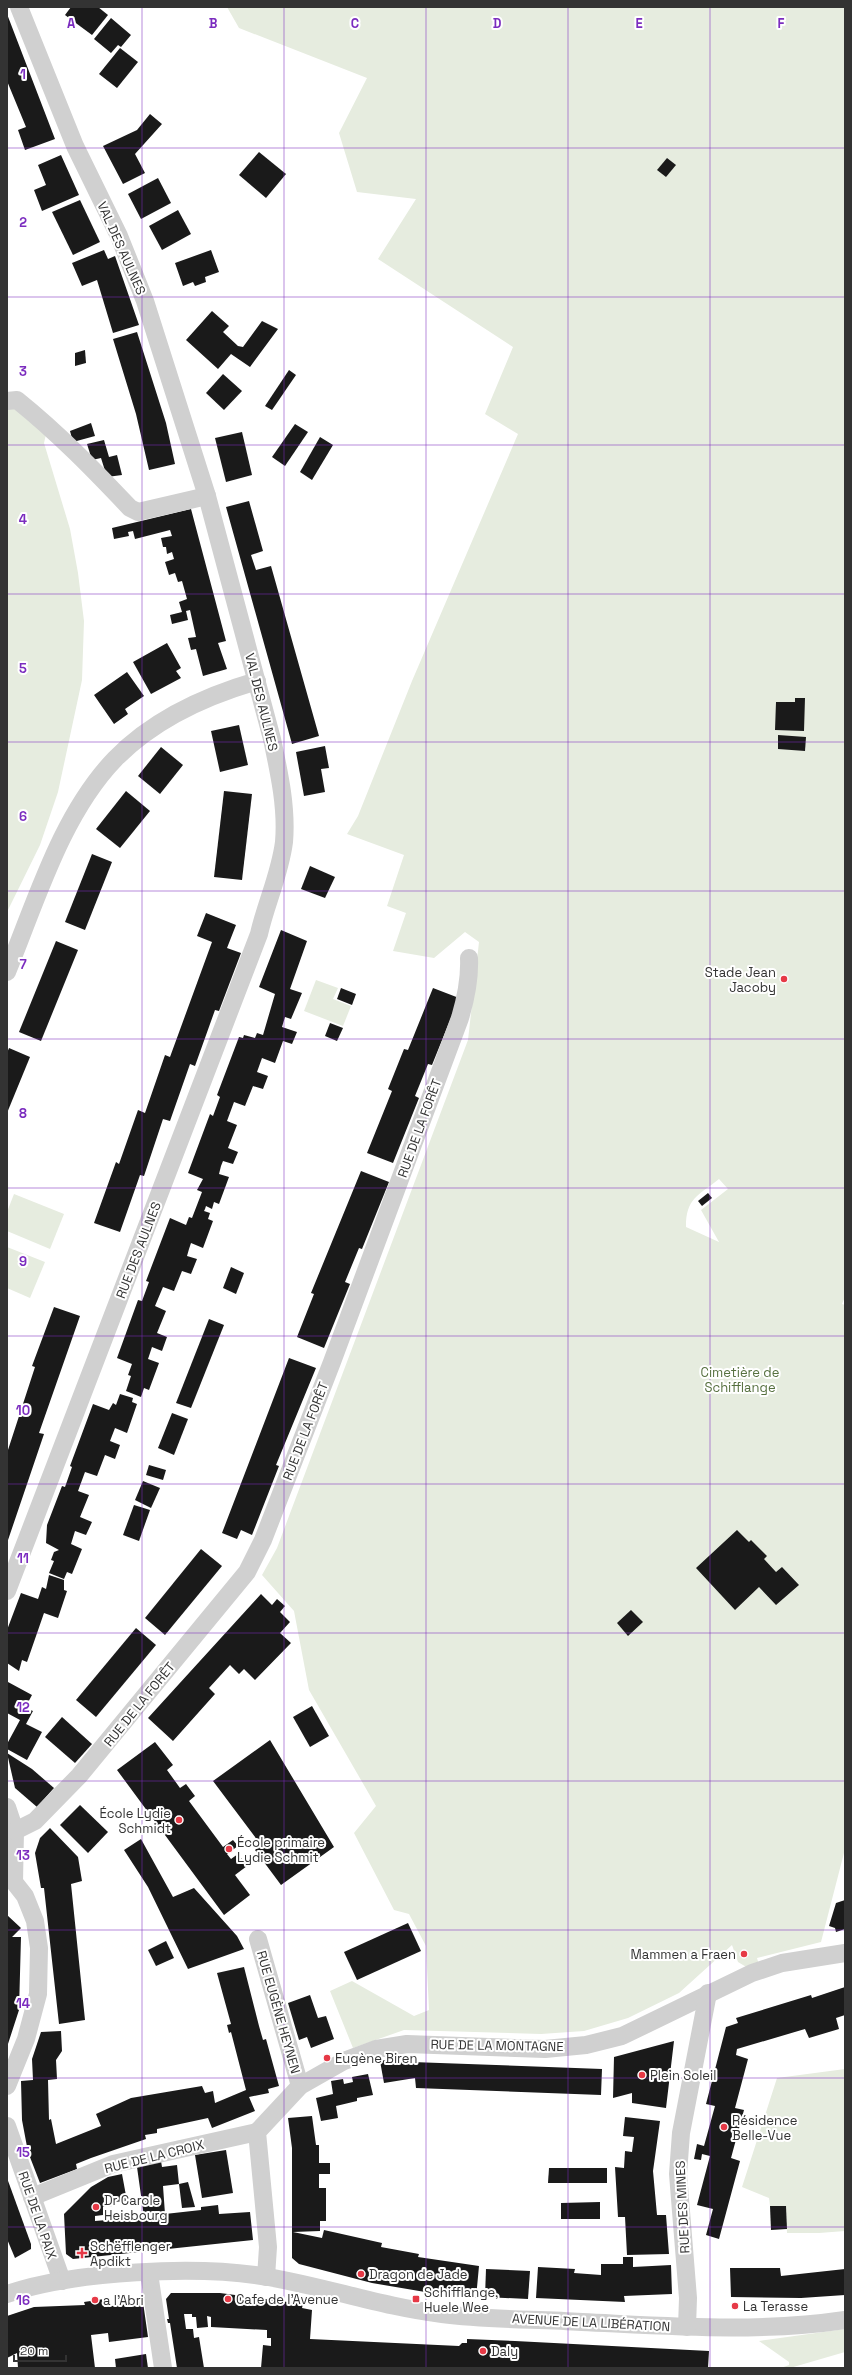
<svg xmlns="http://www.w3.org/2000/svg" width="852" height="2375" viewBox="0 0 852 2375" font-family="'Space Grotesk',sans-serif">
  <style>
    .green { fill: #e6ecdf; fill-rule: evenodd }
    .building { fill: #1a1a1a }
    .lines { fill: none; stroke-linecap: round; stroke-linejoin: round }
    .minor { stroke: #d0d0d0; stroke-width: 18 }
    .grid { fill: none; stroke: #7b2cbf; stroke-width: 1; stroke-opacity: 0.55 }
    .poi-dot { fill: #e63946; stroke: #fff; stroke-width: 1.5 }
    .labels { text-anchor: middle; stroke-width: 4; stroke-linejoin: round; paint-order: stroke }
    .street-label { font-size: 13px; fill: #333; stroke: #fff }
    .poi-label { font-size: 13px; fill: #333; stroke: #fff; text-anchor: start }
    .park-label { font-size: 13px; fill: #56703f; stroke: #fff }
    .grid-label { font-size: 13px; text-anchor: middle; font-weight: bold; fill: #7b2cbf; stroke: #fff; stroke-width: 4; stroke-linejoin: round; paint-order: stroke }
  </style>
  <rect width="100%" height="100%" fill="#fff"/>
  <g class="green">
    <path d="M227,7H845V1297L842,1304L845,1305V1849L821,1942L757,1958L759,1965L748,1968L738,1962L732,1945L679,1993L628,2018L584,2031L541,2034L404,2030L353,2048L330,1991L352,1981L414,2016L429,2010L426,1946L409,1914L394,1910L354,1833L376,1806L309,1690L294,1611L262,1575L277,1548L468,1040L479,942L465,932L434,958L393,951L406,913L387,906L404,855L347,834L358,816L412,681L518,434L485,414L513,347L378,259L416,199L357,192L339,133L367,78L239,28ZM719,1179L728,1189L701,1210L719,1242L686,1227C686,1198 698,1196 719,1179Z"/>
    <path d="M7,401L48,426L44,443L70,529L78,573L84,621L82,680L58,792L40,845L7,912Z"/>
    <path d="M316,980L338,988L333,999L351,1006L343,1026L304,1011Z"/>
    <path d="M14,1194L64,1214L50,1249L7,1231V1212Z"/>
    <path d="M7,1247L45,1262L30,1298L7,1288Z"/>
    <path d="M845,2069V2231L819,2233H787L786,2206H770L769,2198L742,2187L777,2078Z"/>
    <path d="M845,2329V2352L790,2368H781L789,2365V2362L759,2341Z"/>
  </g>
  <g class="building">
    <path d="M71,7H98L108,15L92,35L65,15Z"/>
    <path d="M7,14L55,139L25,150L18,130L26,127L7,81Z"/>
    <path d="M111,18L131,35L121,47L118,45L111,53L94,39Z"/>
    <path d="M120,48L138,62L117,88L99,74Z"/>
    <path d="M150,114L162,124L135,154L145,173L123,184L103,146L137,130Z"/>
    <path d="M259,152L286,174L266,198L239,175Z"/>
    <path d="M61,155L79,195L42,211L34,190L46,185L38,165Z"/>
    <path d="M667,158L676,165L666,177L657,170Z"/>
    <path d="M158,178L171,203L141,219L128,194Z"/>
    <path d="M80,200L100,242L73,255L52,212Z"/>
    <path d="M178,210L191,234L162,250L149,226Z"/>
    <path d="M104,250L108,259L115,256L139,325L113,333L97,280L82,286L72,263Z"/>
    <path d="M211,250L219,272L205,277L206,282L195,286L193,282L183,286L175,263Z"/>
    <path d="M212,311L229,326L223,332L238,346L243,347L262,321L278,329L250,367L231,354L218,369L186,340Z"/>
    <path d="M137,332L166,423L175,464L149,470L136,414L113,339Z"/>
    <path d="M85,350L86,363L75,366V353Z"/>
    <path d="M289,370L296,375L272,410L265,406Z"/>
    <path d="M223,374L242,391L224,410L206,393Z"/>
    <path d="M91,423L95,436L73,442L70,431Z"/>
    <path d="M295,424L308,432L285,466L272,457Z"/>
    <path d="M242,432L252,475L226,482L215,438Z"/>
    <path d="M320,437L333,445L312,480L300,472Z"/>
    <path d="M104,440L109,457L117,455L122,475L107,477L101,458L92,460L87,444Z"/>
    <path d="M249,501L263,551L251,555L256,570L271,566L319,736L292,744L226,507Z"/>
    <path d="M191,509L226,641L218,643L227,669L203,676L196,649L191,650L188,638L196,637L190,610L186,611L188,620L172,624L170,615L182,612L179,602L187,599L182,581L178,582L175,573L169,575L165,562L174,559L172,552L167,554L166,547H163L161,538L172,536L170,530L135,539L133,531L128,532L129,536L114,539L112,528Z"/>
    <path d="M167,643L181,668L176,671L181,678L151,694L133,662Z"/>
    <path d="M127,672L144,696L125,709L128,714L114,724L94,695Z"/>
    <path d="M795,698H805L804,731L775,730L776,702H795Z"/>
    <path d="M239,725L248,765L220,772L211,731Z"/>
    <path d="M778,735L806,737L805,751L778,749Z"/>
    <path d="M325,746L329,768L321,769L325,792L304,796L296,752Z"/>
    <path d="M161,747L183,765L160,794L138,776Z"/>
    <path d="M126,791L150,811L120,848L96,829Z"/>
    <path d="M224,791L252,794L242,880L214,877Z"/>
    <path d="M92,854L112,862L85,930L65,922Z"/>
    <path d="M310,866L335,877L325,898L301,889Z"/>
    <path d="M206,913L236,925L227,948L241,953L219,1011L215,1010L195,1066L190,1064L170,1121L163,1119L144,1176L140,1175L120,1232L94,1223L116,1162L119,1164L138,1110L145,1113L165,1055L170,1057L212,942L197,936Z"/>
    <path d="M281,930L307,941L290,989L302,993L291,1019L285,1017L282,1027L297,1032L292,1044L283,1041L275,1063L262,1058L257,1072L268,1076L263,1089L253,1086L245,1106L234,1102L227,1121L237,1125L228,1148L238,1152L233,1164L223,1161L221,1166L219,1174L229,1177L219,1204L214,1202L212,1209L206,1206L205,1209L204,1211L210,1213L208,1219L213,1221L203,1248L191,1243L189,1249L187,1256L197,1259L191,1274L182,1271L174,1291L163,1287L155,1306L166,1311L157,1333L167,1337L162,1351L152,1347L148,1359L159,1363L149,1390L144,1388L141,1397L126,1391L131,1376L128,1375L132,1364L117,1358L138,1300L142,1301L149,1282L146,1281L170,1218L186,1225L189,1217L192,1218L202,1192L197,1190L203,1179L188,1173L210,1114L213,1116L220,1097L217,1095L239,1037L243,1038L244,1035L255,1038L257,1033L263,1035L275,994L259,987Z"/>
    <path d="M56,941L78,950L41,1041L19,1032Z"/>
    <path d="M341,988L356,994L352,1005L337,999Z"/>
    <path d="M433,988L459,998L432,1065L428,1064L415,1096L419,1098L393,1163L367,1153L392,1091L388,1089L404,1049L408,1050Z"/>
    <path d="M330,1023L343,1028L337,1041L325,1036Z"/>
    <path d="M9,1048L30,1057L7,1113V1053Z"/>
    <path d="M361,1171L389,1182L362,1249L359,1248L345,1282L350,1284L324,1348L297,1337L314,1294L311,1293Z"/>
    <path d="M708,1193L712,1198L702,1206L698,1201Z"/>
    <path d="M231,1267L244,1273L236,1294L223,1288Z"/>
    <path d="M54,1307L80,1316L39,1433L44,1434L7,1543V1453L35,1367L32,1366Z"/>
    <path d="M209,1319L224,1325L191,1408L176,1403Z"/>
    <path d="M289,1358L316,1368L276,1465L279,1466L252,1535L241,1530L237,1539L222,1533Z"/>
    <path d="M120,1394L133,1398L132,1402L137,1404L127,1433L115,1428L110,1441L120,1445L115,1459L105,1455L97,1476L85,1472L78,1491L89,1495L80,1517L92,1522L86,1535L75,1531L71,1544L82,1549L72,1574L67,1572L64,1579L49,1573L54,1561L51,1560L54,1552L59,1550L46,1543L47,1525L62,1486L65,1487L72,1467L70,1466L93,1404L109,1410L113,1403L116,1405Z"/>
    <path d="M172,1413L188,1419L174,1455L158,1448Z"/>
    <path d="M149,1465L166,1470L163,1480L146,1475Z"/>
    <path d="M143,1481L160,1488L151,1508L135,1500Z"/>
    <path d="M134,1505L150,1510L139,1541L123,1535Z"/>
    <path d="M737,1530L749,1542L751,1540L767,1556L764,1559L776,1572L782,1567L799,1585L776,1605L759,1587L735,1610L696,1568Z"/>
    <path d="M201,1549L222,1566L165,1635L145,1618Z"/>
    <path d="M49,1575L64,1580V1590L67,1591L58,1618L44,1613L27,1662L22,1660L19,1671L7,1663V1630L21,1593L38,1599L42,1587L46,1589Z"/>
    <path d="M261,1594L272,1605L277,1599L285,1606L280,1612L290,1622L280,1633L291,1643L255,1680L244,1669L239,1674L230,1665L209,1688L215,1694L173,1741L148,1718Z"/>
    <path d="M631,1610L643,1622L628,1636L617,1623Z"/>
    <path d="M136,1628L156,1645L96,1717L76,1700Z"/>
    <path d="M8,1682L32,1695L25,1708L33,1711L26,1724L42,1732L27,1760L7,1749V1744L20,1720L7,1713Z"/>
    <path d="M312,1706L329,1736L310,1747L293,1717Z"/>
    <path d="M62,1717L92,1744L75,1763L45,1737Z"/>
    <path d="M270,1740L334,1847L281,1885L255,1850L261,1845L213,1781Z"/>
    <path d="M155,1742L173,1765L167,1770L180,1788L186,1784L195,1796L189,1801L223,1847L233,1840L238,1846L227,1854L231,1859L238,1854L247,1866L235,1875L250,1895L224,1915L117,1770Z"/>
    <path d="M7,1753L32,1769L54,1788L37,1807L15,1788Z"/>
    <path d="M80,1805L108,1832L88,1853L60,1825Z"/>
    <path d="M50,1828L78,1857L82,1881L71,1884L85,2020L59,2024L44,1888H41L35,1853L40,1838Z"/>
    <path d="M141,1839L173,1897L194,1888L237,1936L244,1949L188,1969L148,1887L124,1850Z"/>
    <path d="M845,1900V1929L836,1932L835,1928L829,1926L836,1903Z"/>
    <path d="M7,1915L21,1928L12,1937H21L19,2010L7,2047Z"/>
    <path d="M408,1923L421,1951L357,1980L344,1952Z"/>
    <path d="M166,1941L174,1958L156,1966L148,1950Z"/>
    <path d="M244,1967L259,2026L263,2040L266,2039L279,2086L268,2089L269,2093L249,2097L255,2111L212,2128L208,2118L157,2129V2133L145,2135L146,2139L91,2158L76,2164L77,2169L40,2183L28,2152L22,2120L21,2081L33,2080L32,2059L41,2032L61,2031L62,2051L56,2060L57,2079L48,2080L49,2120L51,2119L56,2144L101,2126L96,2114L131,2098L202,2086L205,2093L213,2091L215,2103L246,2090L231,2032L229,2033L227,2025L231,2024L217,1973Z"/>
    <path d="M845,1987V2015L836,2018L839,2029L809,2038L805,2029L737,2049L736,2055L748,2059L735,2108L744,2110L731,2158L740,2161L719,2239L706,2235L713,2209L697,2205L710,2156L702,2154L701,2160L694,2159L697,2144L704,2146L715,2106L706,2104L726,2027L738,2023L736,2018L811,1995L812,1998Z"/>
    <path d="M310,1995L318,2018L326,2016L334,2039L311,2048L307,2037L299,2040L288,2003Z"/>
    <path d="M674,2041L666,2108L632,2103V2093L613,2098L614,2057Z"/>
    <path d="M411,2055L412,2062L602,2069L601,2095L416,2088L415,2078L384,2083L380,2061Z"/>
    <path d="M368,2074L373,2095L357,2098V2101L336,2106L338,2118L321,2121L316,2098L333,2094L331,2081L343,2079L344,2084L353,2082L352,2077Z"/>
    <path d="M312,2116L316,2145H319V2163H330V2174H319V2188H326V2221H320V2231L293,2232L322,2238L324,2230L382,2243L381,2247L419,2254L418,2257L479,2266L476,2298L431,2293L372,2283L299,2264L292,2258V2148L288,2118Z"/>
    <path d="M625,2117L660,2121L653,2171L657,2215H666L669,2254L627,2255L625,2217H618L615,2167L624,2168L625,2151L632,2152L634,2137L623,2136Z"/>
    <path d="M226,2150L233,2193L202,2198L195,2155Z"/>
    <path d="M161,2161L162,2167L177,2165L179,2184L163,2186L165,2214L201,2210V2207L218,2205L219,2214L250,2212L253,2240L73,2259L66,2254L64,2214L91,2187L108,2177L122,2174L127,2201L112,2202V2206L103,2207V2215L95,2216V2221L144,2217L137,2167Z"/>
    <path d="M549,2168H607V2183H548Z"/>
    <path d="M7,2178L31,2244V2249L15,2258L7,2239Z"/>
    <path d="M188,2182L195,2207L182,2208L179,2184Z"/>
    <path d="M600,2202V2219H561V2203Z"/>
    <path d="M770,2206H786L787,2229L771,2230Z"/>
    <path d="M623,2257H633V2267L671,2265L672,2294L624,2296L625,2302L536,2298L538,2267L575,2269L574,2273L601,2275V2264H623Z"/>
    <path d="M730,2268H780L781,2276L845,2269V2295L801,2298L731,2297Z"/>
    <path d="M486,2269L530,2271L528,2299L485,2297Z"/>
    <path d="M171,2293H220L303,2304L302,2308L312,2310L310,2339L459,2346L462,2343H467V2339L515,2341L709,2351L708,2368H261L263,2345L271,2346V2338H267V2330L211,2327V2317L207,2316L208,2327L197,2328L196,2317H192V2314H184L186,2329H193L194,2338L199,2337L204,2368H177L170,2323H168L167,2319H169L166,2299Z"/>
    <path d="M104,2299V2307L143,2302L148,2337L109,2342L108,2333L91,2335L95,2368H18L17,2353L7,2358V2316L34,2307L85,2305L84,2302Z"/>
    <path d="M146,2354L148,2368H116L115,2359Z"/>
  </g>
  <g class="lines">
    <g class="minor">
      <path d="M7,401L17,400C58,433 94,470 130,508L138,512L207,496"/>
      <path d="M7,972C36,902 61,815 115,759C153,720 205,696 257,681"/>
      <path d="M7,1591L259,934C266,903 280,874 284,842C287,808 279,772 272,739L207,496L145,301L119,236L75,146L19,7"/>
      <path d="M7,1807L15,1831L14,1882L25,1896L35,1921L39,1948L38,1994L26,2039L7,2086"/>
      <path d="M15,1831L35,1821L79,1776L247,1572L263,1540L332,1362L460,1018C466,998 470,980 469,958"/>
      <path d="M258,1939L300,2086"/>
      <path d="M7,2126L62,2281"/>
      <path d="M32,2197L113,2164L257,2132"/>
      <path d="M149,2273L163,2368"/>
      <path d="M266,2277L268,2247L257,2132L300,2086L344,2061L376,2049L407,2044L545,2049L586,2045L622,2036L752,1973L782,1963L845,1953"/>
      <path d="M7,2294C74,2271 198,2265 268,2277C327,2287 383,2307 442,2314C488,2320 536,2319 582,2322C669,2326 758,2333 845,2320"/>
      <path d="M687,2327L688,2298L678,2174L681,2133L708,1993"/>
    </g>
  </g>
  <path class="grid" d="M142,7V2368M284,7V2368M426,7V2368M568,7V2368M710,7V2368M7,148H845M7,297H845M7,445H845M7,594H845M7,742H845M7,891H845M7,1039H845M7,1188H845M7,1336H845M7,1484H845M7,1633H845M7,1781H845M7,1930H845M7,2078H845M7,2227H845"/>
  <g class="poi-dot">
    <circle cx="784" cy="979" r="4"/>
    <circle cx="179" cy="1820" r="4"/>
    <circle cx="229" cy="1849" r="4"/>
    <circle cx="744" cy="1954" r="4"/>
    <circle cx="327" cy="2058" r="4"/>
    <circle cx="642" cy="2075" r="4"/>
    <circle cx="724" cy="2127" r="4"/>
    <circle cx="96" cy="2207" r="4"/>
    <path d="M80 2247h4v4h4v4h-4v4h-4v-4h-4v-4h4z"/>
    <circle cx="361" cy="2274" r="4"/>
    <circle cx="228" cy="2299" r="4"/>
    <rect x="412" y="2295" width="8" height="8" rx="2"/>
    <circle cx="95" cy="2300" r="4"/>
    <circle cx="735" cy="2306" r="4"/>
    <circle cx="483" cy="2351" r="4"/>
  </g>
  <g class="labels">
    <g class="street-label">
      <text transform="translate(122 248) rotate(66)" y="5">VAL DES AULNES</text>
      <text transform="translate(262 702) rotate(76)" y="5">VAL DES AULNES</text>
      <text transform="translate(419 1128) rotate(-70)" y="5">RUE DE LA FORÊT</text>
      <text transform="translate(138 1250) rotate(-69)" y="5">RUE DES AULNES</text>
      <text transform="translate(305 1431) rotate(-69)" y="5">RUE DE LA FORÊT</text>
      <text transform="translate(139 1704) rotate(-51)" y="5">RUE DE LA FORÊT</text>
      <text transform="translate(279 2012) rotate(74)" y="5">RUE EUGÈNE HEYNEN</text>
      <text transform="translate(497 2045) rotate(1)" y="5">RUE DE LA MONTAGNE</text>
      <text transform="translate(154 2156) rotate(-14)" y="5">RUE DE LA CROIX</text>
      <text transform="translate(682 2207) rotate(-93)" y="5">RUE DES MINES</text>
      <text transform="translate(38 2215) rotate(71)" y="5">RUE DE LA PAIX</text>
      <text transform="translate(591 2322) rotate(3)" y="5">AVENUE DE LA LIBÉRATION</text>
    </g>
    <g class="poi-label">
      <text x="776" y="977" text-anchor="end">Stade Jean<tspan x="776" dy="15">Jacoby</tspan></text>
      <text x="171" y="1818" text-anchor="end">École Lydie<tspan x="171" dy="15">Schmidt</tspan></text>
      <text x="237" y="1847">École primaire<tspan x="237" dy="15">Lydie Schmit</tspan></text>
      <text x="736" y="1959" text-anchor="end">Mammen a Fraen</text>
      <text x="335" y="2063">Eugène Biren</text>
      <text x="650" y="2080">Plein Soleil</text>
      <text x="732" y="2125">Résidence<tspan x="732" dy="15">Belle-Vue</tspan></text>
      <text x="104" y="2205">Dr Carole<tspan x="104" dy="15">Heisbourg</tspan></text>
      <text x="90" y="2251">Schëfflenger<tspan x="90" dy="15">Apdikt</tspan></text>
      <text x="369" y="2279">Dragon de Jade</text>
      <text x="424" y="2297">Schifflange,<tspan x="424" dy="15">Huele Wee</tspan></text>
      <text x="236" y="2304">Cafe de l'Avenue</text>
      <text x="103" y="2305">a l'Abri</text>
      <text x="743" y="2311">La Terasse</text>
      <text x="491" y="2356">Daly</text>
    </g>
    <g class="park-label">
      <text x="740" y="1377">Cimetière de<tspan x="740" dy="15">Schifflange</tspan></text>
    </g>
  </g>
  <g class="grid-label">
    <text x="71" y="28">A</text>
    <text x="213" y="28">B</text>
    <text x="355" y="28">C</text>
    <text x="497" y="28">D</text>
    <text x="639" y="28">E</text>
    <text x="781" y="28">F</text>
    <text x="23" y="79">1</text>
    <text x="23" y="227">2</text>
    <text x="23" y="376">3</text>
    <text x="23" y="524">4</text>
    <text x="23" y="673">5</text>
    <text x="23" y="821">6</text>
    <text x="23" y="969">7</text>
    <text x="23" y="1118">8</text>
    <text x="23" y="1266">9</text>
    <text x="23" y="1415">10</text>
    <text x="23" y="1563">11</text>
    <text x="23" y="1712">12</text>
    <text x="23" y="1860">13</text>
    <text x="23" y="2008">14</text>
    <text x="23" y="2157">15</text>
    <text x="23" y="2305">16</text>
  </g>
  <rect width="852" height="2375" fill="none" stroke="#333333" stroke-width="16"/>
  <path d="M14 2355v6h52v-6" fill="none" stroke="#333333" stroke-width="2"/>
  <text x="20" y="2355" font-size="12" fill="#333333" stroke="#ffffff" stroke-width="3" paint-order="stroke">20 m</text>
</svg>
